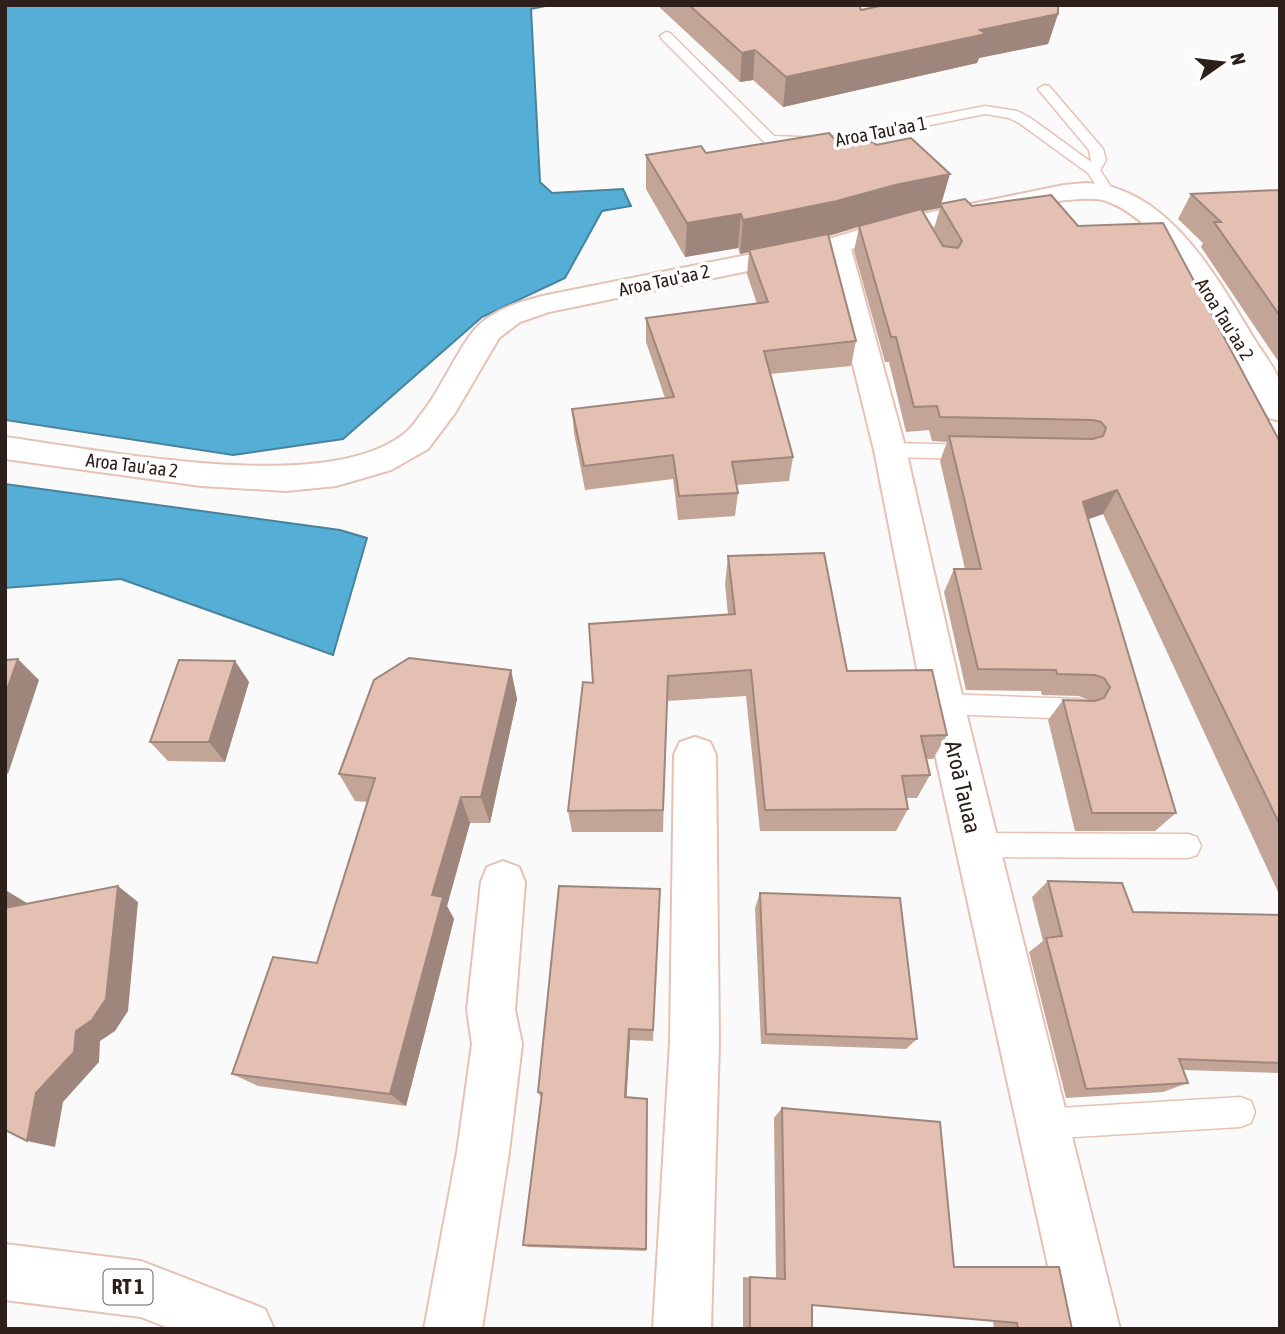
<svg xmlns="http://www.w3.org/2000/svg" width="1285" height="1334" viewBox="0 0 1285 1334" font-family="'Asap Condensed',sans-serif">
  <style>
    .water { fill: #54aed5; stroke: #48839d; stroke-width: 2 }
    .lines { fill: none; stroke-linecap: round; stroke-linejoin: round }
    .service-casing { stroke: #e6c2b4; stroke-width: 3 }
    .minor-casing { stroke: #e6c2b4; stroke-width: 4 }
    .primary-casing { stroke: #e6c2b4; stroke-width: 4 }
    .service { fill: #fff; fill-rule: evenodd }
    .minor { fill: #fff; fill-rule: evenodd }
    .primary { fill: #fff; fill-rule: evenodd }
    .wall { fill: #c3a598; fill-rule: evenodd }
    .shaded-wall { fill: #9f867c }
    .building { fill: #e3c0b1; stroke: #9f867c; stroke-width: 2 }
    .labels { text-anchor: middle; stroke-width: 7; stroke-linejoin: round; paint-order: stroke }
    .far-street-label { font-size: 19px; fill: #2d201b; stroke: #fff }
    .shield { fill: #fff; stroke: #6c635f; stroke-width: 2 }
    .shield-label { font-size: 21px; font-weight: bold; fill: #2d201b }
    .street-label { font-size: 23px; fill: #2d201b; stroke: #fff }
  </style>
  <rect width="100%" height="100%" fill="#fafafa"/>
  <g class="water">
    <path d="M5,5H550L531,9L540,182L552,193L623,189L631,206L602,211L565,278L482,317L343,439L233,455L5,420Z"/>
    <path d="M5,484L340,530L367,538L333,655L121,579L5,588Z"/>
  </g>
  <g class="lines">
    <defs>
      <g id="service">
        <path d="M666,32L670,33L774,136L825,138L985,106L1017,111L1029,117L1091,162L1089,150L1038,89L1044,85L1049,86L1103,149L1106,160L1100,170L1115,193L1113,196H1103L1088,173L1019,123L1009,118L985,114L825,146L765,143L662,39L660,36Z"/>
        <path d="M890,443L974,445L981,447L984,452L981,457L974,459L890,457L883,455L880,450L883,445Z"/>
        <path d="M944,694L1079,699L1087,702L1091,709L1087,716L1079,719L944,714L936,711L932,704L936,697Z"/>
        <path d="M977,833L1188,834L1197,837L1201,846L1197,855L1188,858L977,857L968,854L964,845L968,836Z"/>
        <path d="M1240,1097L1251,1101L1255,1112L1251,1123L1240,1127L1059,1138L1032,1130L1028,1119L1032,1108L1043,1104L1059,1108Z"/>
      </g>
      <g id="minor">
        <path d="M1086,183C1167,186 1216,276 1253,337C1261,351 1276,368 1280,384C1283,394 1280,410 1280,421L1269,418C1231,357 1177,225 1106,201C1070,188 894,236 851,249L906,450L964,704L1120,1329H1062L924,704L874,450L826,255L549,312L520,322L499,338L455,413L428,449L391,470L336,486L286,491L201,486L5,459V437C103,450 327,497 405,433C413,427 419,416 425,409C442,387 462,340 480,324C497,309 520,302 542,296L832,238L888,221L1064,185Z"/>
        <path d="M695,737L710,742L716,755L719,1042L711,1329H653L670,1042L674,755L680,742Z"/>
        <path d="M503,861L519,867L525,882L515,1010L522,1044L509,1152L482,1329H424L457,1152L472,1044L467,1010L481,882L487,867Z"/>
      </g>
      <path id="primary" d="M5,1244L141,1261L265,1309L274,1329H171L141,1317L5,1300Z"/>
    </defs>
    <use href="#service" class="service-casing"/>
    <use href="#minor" class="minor-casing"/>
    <use href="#primary" class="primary-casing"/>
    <use href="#service" class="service"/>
    <use href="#minor" class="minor"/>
    <use href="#primary" class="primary"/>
  </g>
  <g class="wall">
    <path d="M657,5H859L861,10L1058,14L1048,44L979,58L977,63L783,107L753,80L740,82Z"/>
    <path d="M841,147L941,204L972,206L1078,226L1280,442V896L1103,514L1088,519L1176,813L1155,831H1075L1048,720L1063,700L1089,701L1088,700L1079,696L1042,695L1041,691L966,690L944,592L954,569H965L940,461L947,442L932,441L929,430L906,432L889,362H885L854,251L859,227L829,236L856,341L851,366L770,374L793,457L789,481L736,485L738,493L735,516L678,520L673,479L585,490L574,433L572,409L665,398L646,342V318L757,304L747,274L749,252L740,254L738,248L685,257L646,189V155ZM940,208L934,229L943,246L922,211Z"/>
    <path d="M1280,190V364L1201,247L1203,243L1178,219L1191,194Z"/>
    <path d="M728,556L847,671L947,735L933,759H926L930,775L917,798H906L908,809L896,831H760L746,696L667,701L663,832H572L568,811L593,683L728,615L725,584Z"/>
    <path d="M235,661L249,682L225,762L168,761L150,742Z"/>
    <path d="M511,670L517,699L490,823H470L447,906L454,919L406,1106L258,1086L232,1074L317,963L367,802L355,801L339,774Z"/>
    <path d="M1048,881L1133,912L1280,915V1073L1183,1070L1188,1083L1163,1092L1066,1098L1029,952L1043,941L1032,897Z"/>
    <path d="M660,889L653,1041L630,1040L626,1097L647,1099L646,1251L528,1247L523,1245L541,1098L538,1092Z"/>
    <path d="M760,893L917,1039L906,1049L761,1044L755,908Z"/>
    <path d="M782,1108L954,1267L1072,1329H994L993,1321L812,1305V1329H743V1277L776,1279L774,1118Z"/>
  </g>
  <g class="shaded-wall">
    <path d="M1058,14L1048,44L979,58L977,63L783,107L786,77L980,30Z"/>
    <path d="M755,50L753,80L740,82L742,53Z"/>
    <path d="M950,174L940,208L887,218L831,235L750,252L749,250V252L740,254L743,220L895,185Z"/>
    <path d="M741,214L738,248L685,257L687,223Z"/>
    <path d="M1117,490L1103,514L1070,526L1083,502Z"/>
    <path d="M18,659L39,680L8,774L5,772V695Z"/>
    <path d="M235,661L249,682L225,762L209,742Z"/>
    <path d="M511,670L517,699L490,823L481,797Z"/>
    <path d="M461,797L470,823L447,906L454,919L406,1106L390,1094L432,895Z"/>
    <path d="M118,886L138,902L128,1011L115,1031L100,1041L99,1062L63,1102L55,1147L27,1141L36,1093L76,1031Z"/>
    <path d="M7,891L32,906L5,908Z"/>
    <path d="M629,1029L630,1040L626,1105L625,1097Z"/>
  </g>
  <g class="building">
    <path d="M689,5H859L861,10L884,5H1058V14L980,30L986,34L786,77L755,50L742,53Z"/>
    <path d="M829,133L841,147L873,142L876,145L911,138L950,174L895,185L837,201L743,220L741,214L687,223L646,155L701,146L706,153Z"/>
    <path d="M1280,190V316L1214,222H1221L1191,194Z"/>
    <path d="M1051,195L1078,226L1163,223L1280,442V825L1117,490L1083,502L1176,813H1092L1063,700L1095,701L1104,698L1110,687L1104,678L1095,675L1057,674L1056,670L978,669L954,569H981L949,436L1093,439L1103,436L1106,428L1101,422L1093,420L940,417L937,406L914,407L896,337H891L859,226L921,209L943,246L958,248L962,241L940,204L965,199L972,206Z"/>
    <path d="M828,234L856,341L764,351L793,457L732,462L738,493L679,496L673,455L584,466L572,409L674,397L646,318L768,302L749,250Z"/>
    <path d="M824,553L847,671L932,670L947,735L921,736L930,775L902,776L908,809L765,810L751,670L668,676L663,810L568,811L583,682L593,683L589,624L735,614L728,556Z"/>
    <path d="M409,658L511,670L481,797H461L432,895L443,897L390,1094L232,1074L273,957L317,963L375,778L339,774L374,680Z"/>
    <path d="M18,659L5,695V660Z"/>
    <path d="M179,660L235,661L209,742H150Z"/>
    <path d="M1048,881L1122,883L1133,912L1280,915V1063L1179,1059L1188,1083L1086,1089L1046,938L1062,936Z"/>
    <path d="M118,886L106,999L92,1020L76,1031L74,1052L36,1093L27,1141L5,1130V908Z"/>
    <path d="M559,886L660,889L653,1030L629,1029L625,1097L647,1099L646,1249L523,1245L542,1093L538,1092Z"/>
    <path d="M760,893L900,898L917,1039L766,1034Z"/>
    <path d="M782,1108L940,1122L954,1267H1059L1072,1329H1018L1017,1323L812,1305V1329H750V1277L785,1279Z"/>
  </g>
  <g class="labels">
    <g class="far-street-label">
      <text transform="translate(881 131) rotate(-11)" y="7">Aroa Tau'aa 1</text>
      <text transform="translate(664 280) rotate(-12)" y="7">Aroa Tau'aa 2</text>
      <text transform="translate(1225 319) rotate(58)" y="7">Aroa Tau'aa 2</text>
      <text transform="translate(132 465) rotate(7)" y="7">Aroa Tau'aa 2</text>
    </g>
    <rect class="shield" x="103.5" y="1269.5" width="49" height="35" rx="5"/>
    <g class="shield-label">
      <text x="128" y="1294">RT 1</text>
    </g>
    <g class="street-label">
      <text transform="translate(963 787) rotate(77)" y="8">Aroā Tauaa</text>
    </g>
  </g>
  <rect width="1285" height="1334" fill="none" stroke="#2d201b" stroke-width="14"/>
  <g transform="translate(1222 63) rotate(76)" stroke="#ffffff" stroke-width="5" paint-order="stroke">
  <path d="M0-5L12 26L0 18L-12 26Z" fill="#2d201b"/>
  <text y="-10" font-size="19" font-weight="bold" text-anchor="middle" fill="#2d201b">N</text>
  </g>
</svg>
